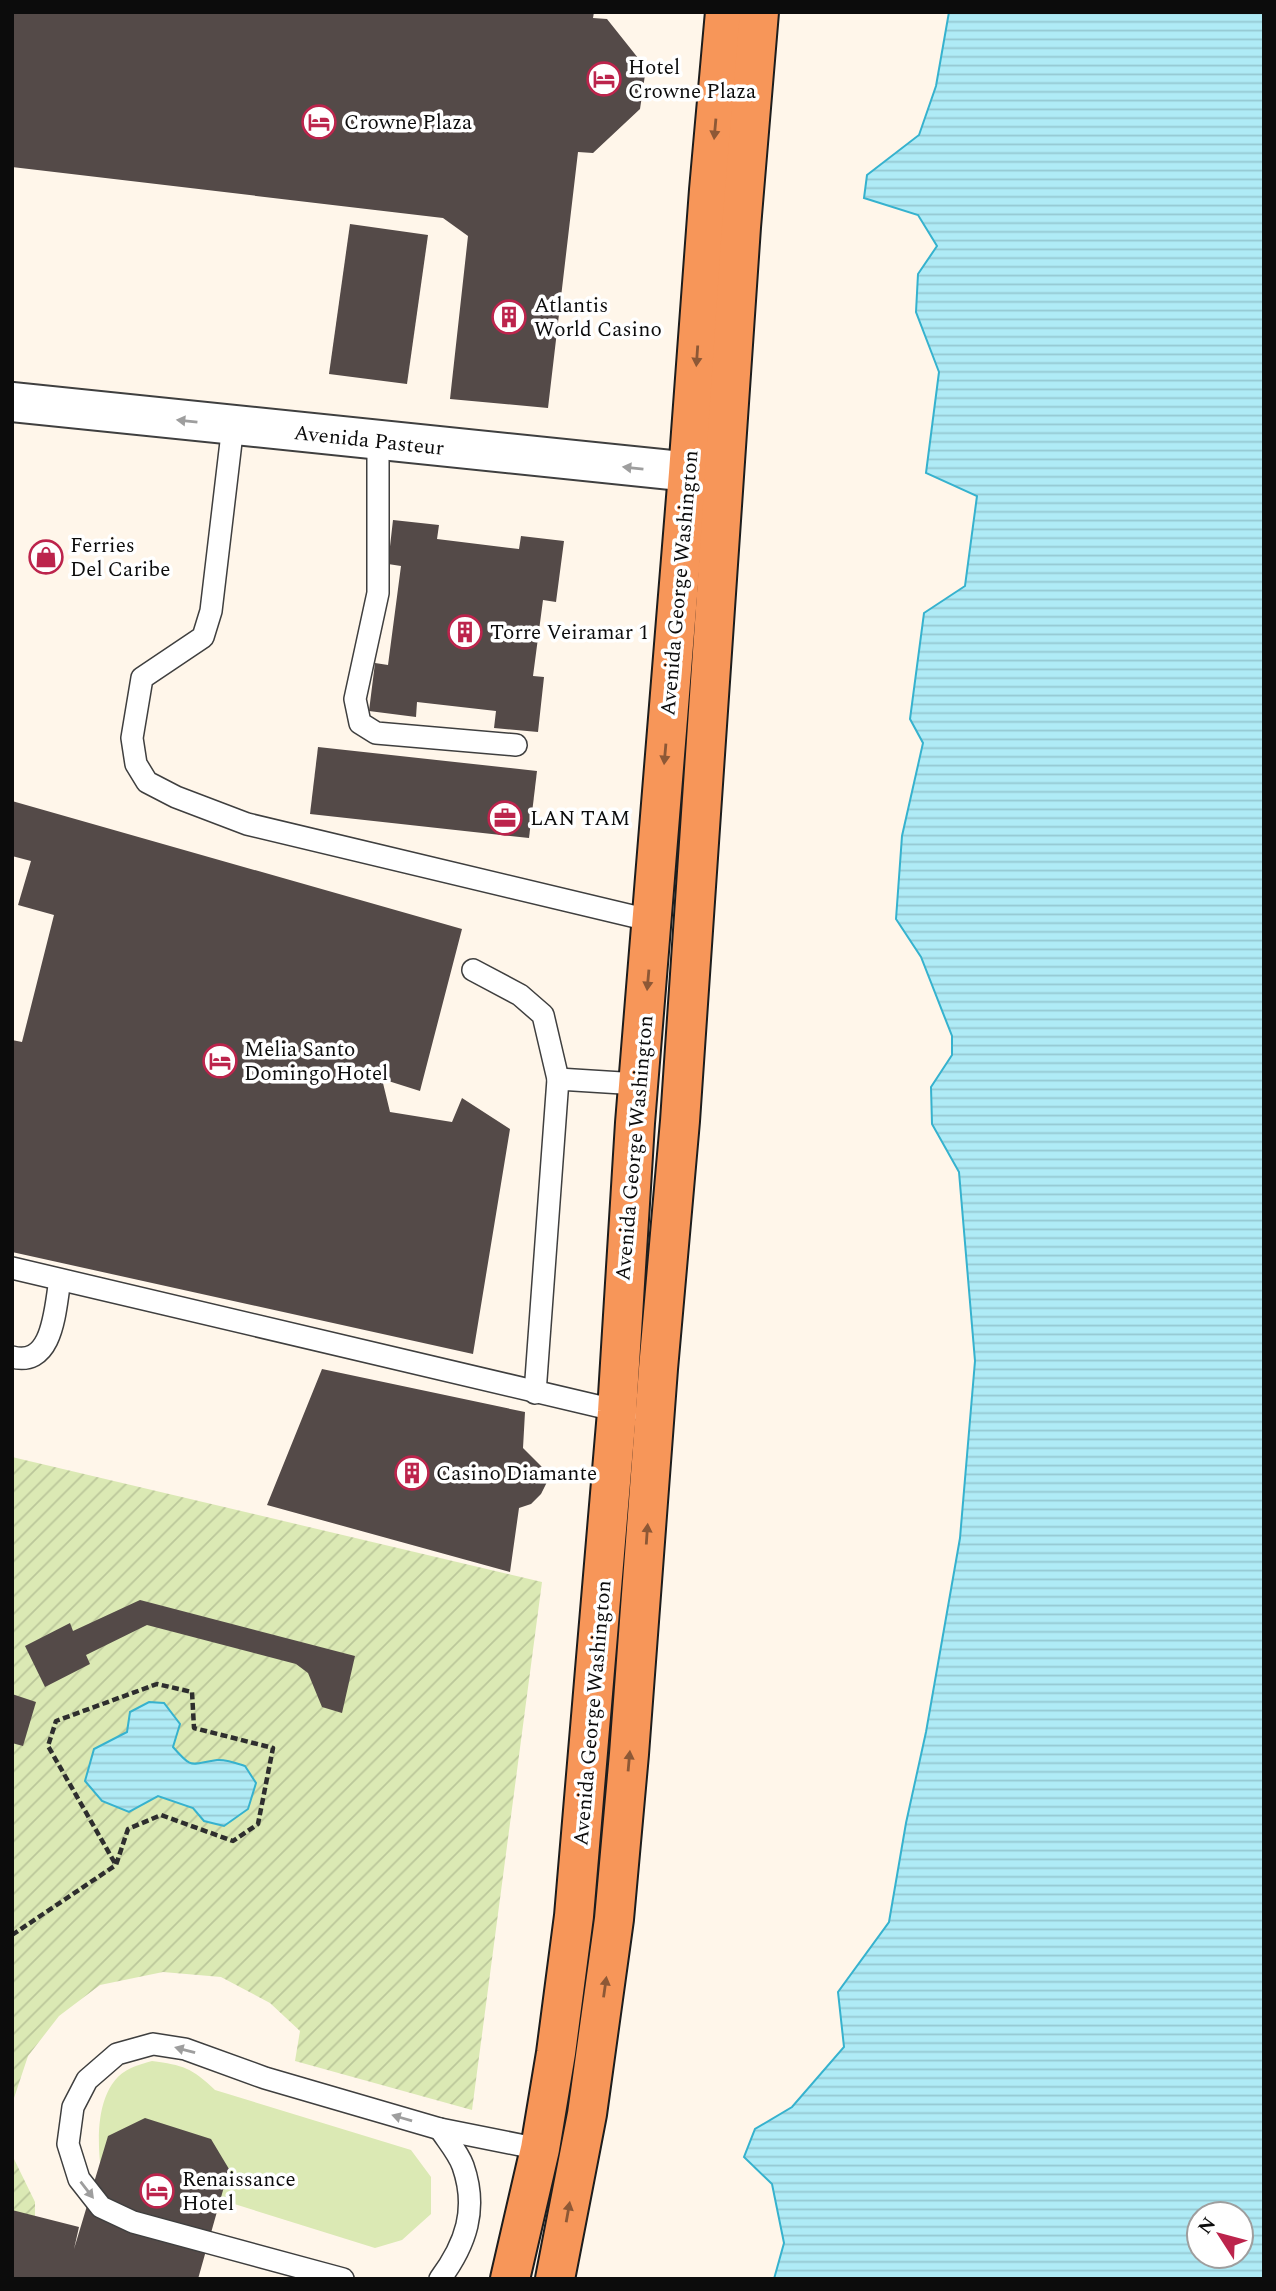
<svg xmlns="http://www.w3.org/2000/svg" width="1276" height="2291" viewBox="0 0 1276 2291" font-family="Spectral,serif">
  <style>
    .grass { fill: #dbe9b4 }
    .garden { fill: url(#garden-furrows) }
    .water { fill: url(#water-rules); stroke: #36b2ce; stroke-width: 2; fill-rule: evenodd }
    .building { fill: #544a48 }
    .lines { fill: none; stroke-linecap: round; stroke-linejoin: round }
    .service-casing { stroke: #3f3f3f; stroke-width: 24 }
    .minor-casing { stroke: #3f3f3f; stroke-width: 42 }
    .trunk-casing { stroke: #1d1d1d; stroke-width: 42 }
    .path { stroke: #2e2e2e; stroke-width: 4.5; stroke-dasharray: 7 3.5; stroke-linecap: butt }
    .service { stroke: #fff; stroke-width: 21 }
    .minor { stroke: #fff; stroke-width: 38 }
    .trunk { stroke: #f79659; stroke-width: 38 }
    .oneway { fill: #8d5836 }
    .oneway2 { fill: #9e9e9e }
    .labels { text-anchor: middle; stroke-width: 7; stroke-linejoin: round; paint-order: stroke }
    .poi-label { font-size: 21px; fill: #0c0c0c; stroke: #fff; text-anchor: start }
    .street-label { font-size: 21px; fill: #0c0c0c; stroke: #fff }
  </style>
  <defs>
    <pattern id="garden-furrows" width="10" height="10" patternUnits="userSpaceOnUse" patternTransform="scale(1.75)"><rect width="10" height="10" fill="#dbe9b4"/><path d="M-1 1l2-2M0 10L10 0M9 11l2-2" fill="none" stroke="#bbc79a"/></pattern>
    <pattern id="water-rules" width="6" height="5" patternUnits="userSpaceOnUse" patternTransform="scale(1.75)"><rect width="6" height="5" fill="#afebf6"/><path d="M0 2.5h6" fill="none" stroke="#95c8d2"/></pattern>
  </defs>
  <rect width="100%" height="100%" fill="#fff6ea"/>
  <path class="grass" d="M152,2061C183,2065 192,2068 215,2090L411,2150L431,2177V2214L402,2240L375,2248L100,2162C97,2131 98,2083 131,2068C137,2065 145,2063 152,2061Z"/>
  <g class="garden">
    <path d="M12,1457L542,1582L472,2110L295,2061L300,2031L270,2003L221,1977L163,1972L100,1985L59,2016L28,2056L12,2104Z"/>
    <path d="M12,2106L14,2159L35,2202V2220L12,2213Z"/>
  </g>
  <g class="water">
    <path d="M949,12H1264V2279H774L784,2243L772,2184L744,2157L755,2129L792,2107L844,2047L838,1992L889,1922L906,1823L926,1732L960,1538L975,1361L959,1172L932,1124L931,1087L952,1055V1036L921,957L896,919L902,836L923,743L910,719L924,613L965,586L977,496L926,473L939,372L916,312L918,274L937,246L918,215L864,198L867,175L919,135L936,86ZM1199,2214H1241V2256H1199Z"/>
    <path d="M149,1702L164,1703L180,1724L173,1747C193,1770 190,1764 217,1760C225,1759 236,1763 245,1766L256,1783L248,1809L224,1826L204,1821L193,1808L158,1796L129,1812L102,1801L85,1781L94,1749L127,1732L130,1712Z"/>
  </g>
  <g class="building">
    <path d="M22,12H594L593,18L607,19L646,68L640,109L593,153L578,152L548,408L450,399L468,236L443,218L12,167V14Z"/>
    <path d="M350,224L428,235L407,384L329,374Z"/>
    <path d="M393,520L439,525L437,539L519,549L521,536L564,541L556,602L543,600L533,676L544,677L538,732L494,728L496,711L417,702L416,717L369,711L375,663L388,665L401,566L388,564Z"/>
    <path d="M318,747L537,771L529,838L310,814Z"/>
    <path d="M12,801L462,929L420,1091L382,1079L390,1112L452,1122L462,1098L510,1129L473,1354L12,1252V1040L22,1042L54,915L18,905L31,861L12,856Z"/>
    <path d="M322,1369L525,1412L523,1448L542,1467L548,1480L541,1494L531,1504L519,1508L510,1572L267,1505Z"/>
    <path d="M140,1600L355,1656L342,1713L322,1707L308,1673L296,1664L147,1625L86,1655L90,1664L45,1687L25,1646L70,1623L73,1631Z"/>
    <path d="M12,1694L36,1702L23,1746L12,1743Z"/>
    <path d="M145,2118L211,2139L229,2169L198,2279H12V2210L79,2227L74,2249L108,2136Z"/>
  </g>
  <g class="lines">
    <defs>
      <g id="service">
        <path d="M233,425L211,611L203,637L142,678L132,738L136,764L147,782L176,797L247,824L653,921"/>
        <path d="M378,441V593L355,699L360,723L376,733L516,745"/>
        <path d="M473,970L520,995L543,1015L558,1079"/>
        <path d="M12,1268L627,1413"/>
        <path d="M12,1357C54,1368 55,1307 60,1280"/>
        <path d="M535,1393L558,1079L638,1084"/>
        <path d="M343,2279L133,2222L101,2207L79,2179L68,2144L73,2107L87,2080L117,2054L153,2044L185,2049L265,2078L440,2129L540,2149"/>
        <path d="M440,2279C466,2244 478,2209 463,2166C459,2154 448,2141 440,2129"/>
      </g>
      <path id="minor" d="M12,402L720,475"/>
      <g id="trunk">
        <path d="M510,2279L540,2149L556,2053L574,1916L617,1412L635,1123L688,473L709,190L725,12"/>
        <path d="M555,2279L587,2114L614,1919L629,1754L658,1369L680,1121L741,227L759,12"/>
      </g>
    </defs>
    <use href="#service" class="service-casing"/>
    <use href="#minor" class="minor-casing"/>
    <use href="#trunk" class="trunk-casing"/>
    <path class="path" d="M12,1935L116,1865L128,1829L161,1815L233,1841L258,1824L273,1748L194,1728L192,1692L157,1684L56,1721L48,1746L116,1865"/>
    <use href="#service" class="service"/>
    <use href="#minor" class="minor"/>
    <use href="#trunk" class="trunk"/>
  </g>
  <defs><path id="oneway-solid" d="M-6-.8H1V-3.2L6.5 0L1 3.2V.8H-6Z" transform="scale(1.75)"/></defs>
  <g class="oneway">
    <use href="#oneway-solid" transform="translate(715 129) rotate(95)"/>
    <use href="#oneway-solid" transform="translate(697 356) rotate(94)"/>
    <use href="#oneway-solid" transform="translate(665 754) rotate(95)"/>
    <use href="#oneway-solid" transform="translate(648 980) rotate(95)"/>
    <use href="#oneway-solid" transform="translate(647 1534) rotate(-86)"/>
    <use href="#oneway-solid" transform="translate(629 1761) rotate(-85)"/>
    <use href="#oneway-solid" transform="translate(605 1987) rotate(-82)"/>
    <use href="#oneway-solid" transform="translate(568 2212) rotate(-80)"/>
  </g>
  <g class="oneway2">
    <use href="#oneway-solid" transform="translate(187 421) rotate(-174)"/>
    <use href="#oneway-solid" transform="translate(633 468) rotate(-174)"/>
    <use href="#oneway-solid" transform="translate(185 2050) rotate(-165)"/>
    <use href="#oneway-solid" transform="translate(402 2118) rotate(-164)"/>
    <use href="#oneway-solid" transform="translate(87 2190) rotate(52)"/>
  </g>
  <defs>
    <symbol id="hotel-ring" viewBox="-11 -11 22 22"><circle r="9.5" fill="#fff" stroke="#bc244c" stroke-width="1.5"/><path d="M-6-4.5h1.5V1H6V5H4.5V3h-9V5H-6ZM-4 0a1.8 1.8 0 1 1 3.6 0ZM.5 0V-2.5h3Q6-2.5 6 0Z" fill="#bc244c"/></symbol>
    <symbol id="building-ring" viewBox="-11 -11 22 22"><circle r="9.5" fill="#fff" stroke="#bc244c" stroke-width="1.5"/><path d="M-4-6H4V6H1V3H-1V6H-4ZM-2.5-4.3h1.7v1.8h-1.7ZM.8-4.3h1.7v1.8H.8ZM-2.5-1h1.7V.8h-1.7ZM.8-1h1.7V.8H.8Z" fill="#bc244c"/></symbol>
    <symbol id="shop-ring" viewBox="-11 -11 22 22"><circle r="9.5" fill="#fff" stroke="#bc244c" stroke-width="1.5"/><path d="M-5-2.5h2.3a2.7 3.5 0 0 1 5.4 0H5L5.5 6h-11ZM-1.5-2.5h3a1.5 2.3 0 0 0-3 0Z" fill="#bc244c"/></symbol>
    <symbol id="office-ring" viewBox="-11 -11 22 22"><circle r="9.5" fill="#fff" stroke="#bc244c" stroke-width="1.5"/><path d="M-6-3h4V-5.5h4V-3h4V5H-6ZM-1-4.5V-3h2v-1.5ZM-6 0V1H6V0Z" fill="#bc244c"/></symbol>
  </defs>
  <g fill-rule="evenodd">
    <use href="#hotel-ring" x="585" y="60" width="38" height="38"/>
    <use href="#hotel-ring" x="300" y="103" width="38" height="38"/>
    <use href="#building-ring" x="490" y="298" width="38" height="38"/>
    <use href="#shop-ring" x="27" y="538" width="38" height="38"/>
    <use href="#building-ring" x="446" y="613" width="38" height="38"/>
    <use href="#office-ring" x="486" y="799" width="38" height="38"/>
    <use href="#hotel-ring" x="201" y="1042" width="38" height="38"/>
    <use href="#building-ring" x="393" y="1454" width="38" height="38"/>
    <use href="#hotel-ring" x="138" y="2172" width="38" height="38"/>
  </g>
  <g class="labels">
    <g class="poi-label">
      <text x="628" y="74">Hotel<tspan x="628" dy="24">Crowne Plaza</tspan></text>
      <text x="344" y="129">Crowne Plaza</text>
      <text x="534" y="312">Atlantis<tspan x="534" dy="24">World Casino</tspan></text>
      <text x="70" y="552">Ferries<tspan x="70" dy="24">Del Caribe</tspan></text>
      <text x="490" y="639">Torre Veiramar 1</text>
      <text x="530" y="825">LAN TAM</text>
      <text x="244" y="1056">Melia Santo<tspan x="244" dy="24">Domingo Hotel</tspan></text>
      <text x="436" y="1480">Casino Diamante</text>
      <text x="182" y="2186">Renaissance<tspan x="182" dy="24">Hotel</tspan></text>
    </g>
    <g class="street-label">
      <text transform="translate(369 440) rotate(6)" y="7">Avenida Pasteur</text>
      <text transform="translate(679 583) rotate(-85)" y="7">Avenida George Washington</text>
      <text transform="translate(634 1148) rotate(-85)" y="7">Avenida George Washington</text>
      <text transform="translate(592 1713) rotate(-85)" y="7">Avenida George Washington</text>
    </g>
  </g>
  <rect width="1276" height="2291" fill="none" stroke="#0c0c0c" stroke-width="28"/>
  <g transform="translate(1220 2235) rotate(306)"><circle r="33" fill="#ffffff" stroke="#9e9e9e" stroke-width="2"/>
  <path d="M0-5L12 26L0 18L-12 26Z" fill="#bc244c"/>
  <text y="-10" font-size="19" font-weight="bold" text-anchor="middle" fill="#0c0c0c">N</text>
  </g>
</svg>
